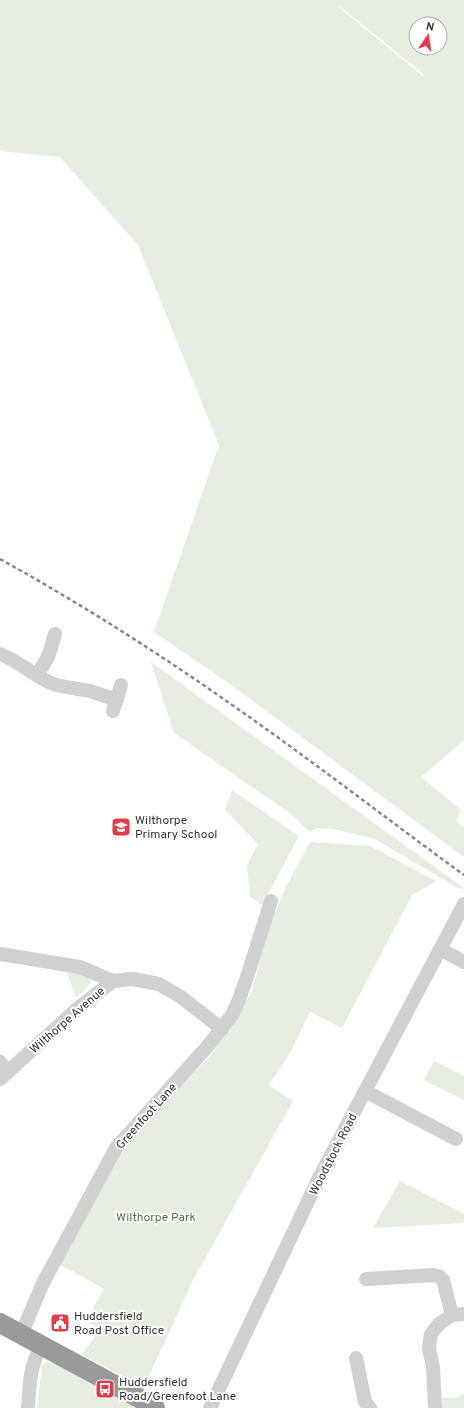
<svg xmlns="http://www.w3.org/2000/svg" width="464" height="1408" viewBox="0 0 464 1408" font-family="Overpass,sans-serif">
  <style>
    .green { fill: #e6ecdf; fill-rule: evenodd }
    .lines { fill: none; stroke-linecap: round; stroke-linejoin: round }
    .minor { stroke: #d0d0d0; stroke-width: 14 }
    .highway { stroke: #9a9a9a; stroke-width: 20 }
    .rail { stroke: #888; stroke-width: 2.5; stroke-dasharray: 4 3; stroke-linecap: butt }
    .labels { text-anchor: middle; stroke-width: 4; stroke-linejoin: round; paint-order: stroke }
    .poi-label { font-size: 12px; fill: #333; stroke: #fff; text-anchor: start }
    .street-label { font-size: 12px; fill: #333; stroke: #fff }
    .park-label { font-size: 12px; fill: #56703f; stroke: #fff }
  </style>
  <rect width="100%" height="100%" fill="#fff"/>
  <g class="green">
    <path d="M0,0H464V740L421,777L461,810L456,821L464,827V857L230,684L154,632L219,445L138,245L60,157L0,151ZM339,6L421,72L424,77L339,7ZM416,24H440V48H416Z"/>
    <path d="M151,662L464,888V889L458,888L375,839L334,829L316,828L310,832L291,814L174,733Z"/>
    <path d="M232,790L299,836L262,905L250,897L247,865L258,844L225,810Z"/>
    <path d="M310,842L370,846L436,881L412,895L342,1028L310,1012L290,1053L269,1085L293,1101L193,1280L144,1387L82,1355L100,1329L86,1321L104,1289L69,1269L59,1265L102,1185L120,1155L166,1102L210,1056L236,1018L252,991L268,929L286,887Z"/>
    <path d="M65,968L93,976C91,986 83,991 76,998Z"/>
    <path d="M434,1061L464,1076V1100L424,1080Z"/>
    <path d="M400,1181L464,1214V1223L373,1228Z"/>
    <path d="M47,1362L57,1364L132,1403L133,1408H37L42,1365Z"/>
    <path d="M464,1394V1408H442V1398H456Z"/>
  </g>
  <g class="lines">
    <g class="minor">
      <path d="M0,654C19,661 32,675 51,683C64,688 77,688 90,691C99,694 108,697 117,700"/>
      <path d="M37,675L48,657L55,634"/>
      <path d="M113,711L121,685"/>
      <path d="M440,949L464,962"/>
      <path d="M0,954L80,967L113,981"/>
      <path d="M0,1062L8,1072"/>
      <path d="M0,1079L77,1009L113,981L132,979L159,984L181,997L222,1029"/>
      <path d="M365,1091L456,1139"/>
      <path d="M366,1279L434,1275L439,1276L443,1280L452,1315"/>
      <path d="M21,1335L43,1283L116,1148L207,1047L232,1015L238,1002L246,980L271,901"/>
      <path d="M356,1358L365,1402L370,1408"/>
      <path d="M28,1408C30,1382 29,1370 41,1346"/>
      <path d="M210,1408L319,1178L464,904"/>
      <path d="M435,1408L433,1367L429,1348L431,1334L439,1324L452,1315L464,1314"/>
    </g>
    <path class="highway" d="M0,1323L139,1398L155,1408"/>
    <path class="rail" d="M0,559C85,606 166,658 245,714C319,766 391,822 464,875"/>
  </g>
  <defs>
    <symbol id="school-square" viewBox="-11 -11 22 22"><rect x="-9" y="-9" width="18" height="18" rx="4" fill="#e63946" stroke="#fff"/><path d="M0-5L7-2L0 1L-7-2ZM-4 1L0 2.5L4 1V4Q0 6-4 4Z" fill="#fff"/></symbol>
    <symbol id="civic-square" viewBox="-11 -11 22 22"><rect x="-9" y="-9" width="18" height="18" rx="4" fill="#e63946" stroke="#fff"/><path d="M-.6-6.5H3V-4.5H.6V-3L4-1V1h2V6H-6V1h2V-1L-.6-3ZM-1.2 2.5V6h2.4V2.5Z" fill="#fff"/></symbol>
    <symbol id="bus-square" viewBox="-11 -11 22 22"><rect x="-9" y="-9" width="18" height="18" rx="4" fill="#e63946" stroke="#fff"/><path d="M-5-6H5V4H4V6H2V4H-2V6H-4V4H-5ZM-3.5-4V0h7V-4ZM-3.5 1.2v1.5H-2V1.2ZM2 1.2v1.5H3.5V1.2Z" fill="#fff"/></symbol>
  </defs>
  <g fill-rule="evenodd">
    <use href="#school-square" x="110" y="816" width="22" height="22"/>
    <use href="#civic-square" x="49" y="1312" width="22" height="22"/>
    <use href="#bus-square" x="94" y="1378" width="22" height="22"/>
  </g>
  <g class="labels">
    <g class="poi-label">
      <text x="135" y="824">Wilthorpe<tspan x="135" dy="14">Primary School</tspan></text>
      <text x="74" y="1320">Huddersfield<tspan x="74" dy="14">Road Post Office</tspan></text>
      <text x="119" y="1386">Huddersfield<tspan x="119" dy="14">Road/Greenfoot Lane</tspan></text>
    </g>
    <g class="street-label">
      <text transform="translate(67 1020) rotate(-41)" y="4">Wilthorpe Avenue</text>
      <text transform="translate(146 1116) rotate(-48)" y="4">Greenfoot Lane</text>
      <text transform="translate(333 1154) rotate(-63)" y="4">Woodstock Road</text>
    </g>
    <g class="park-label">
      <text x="156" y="1221">Wilthorpe Park</text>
    </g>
  </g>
  <g transform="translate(428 36) rotate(13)"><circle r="19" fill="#ffffff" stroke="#adadad"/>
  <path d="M0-3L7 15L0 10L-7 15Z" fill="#e63946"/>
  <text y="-6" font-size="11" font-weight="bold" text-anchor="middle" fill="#333333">N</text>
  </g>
</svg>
